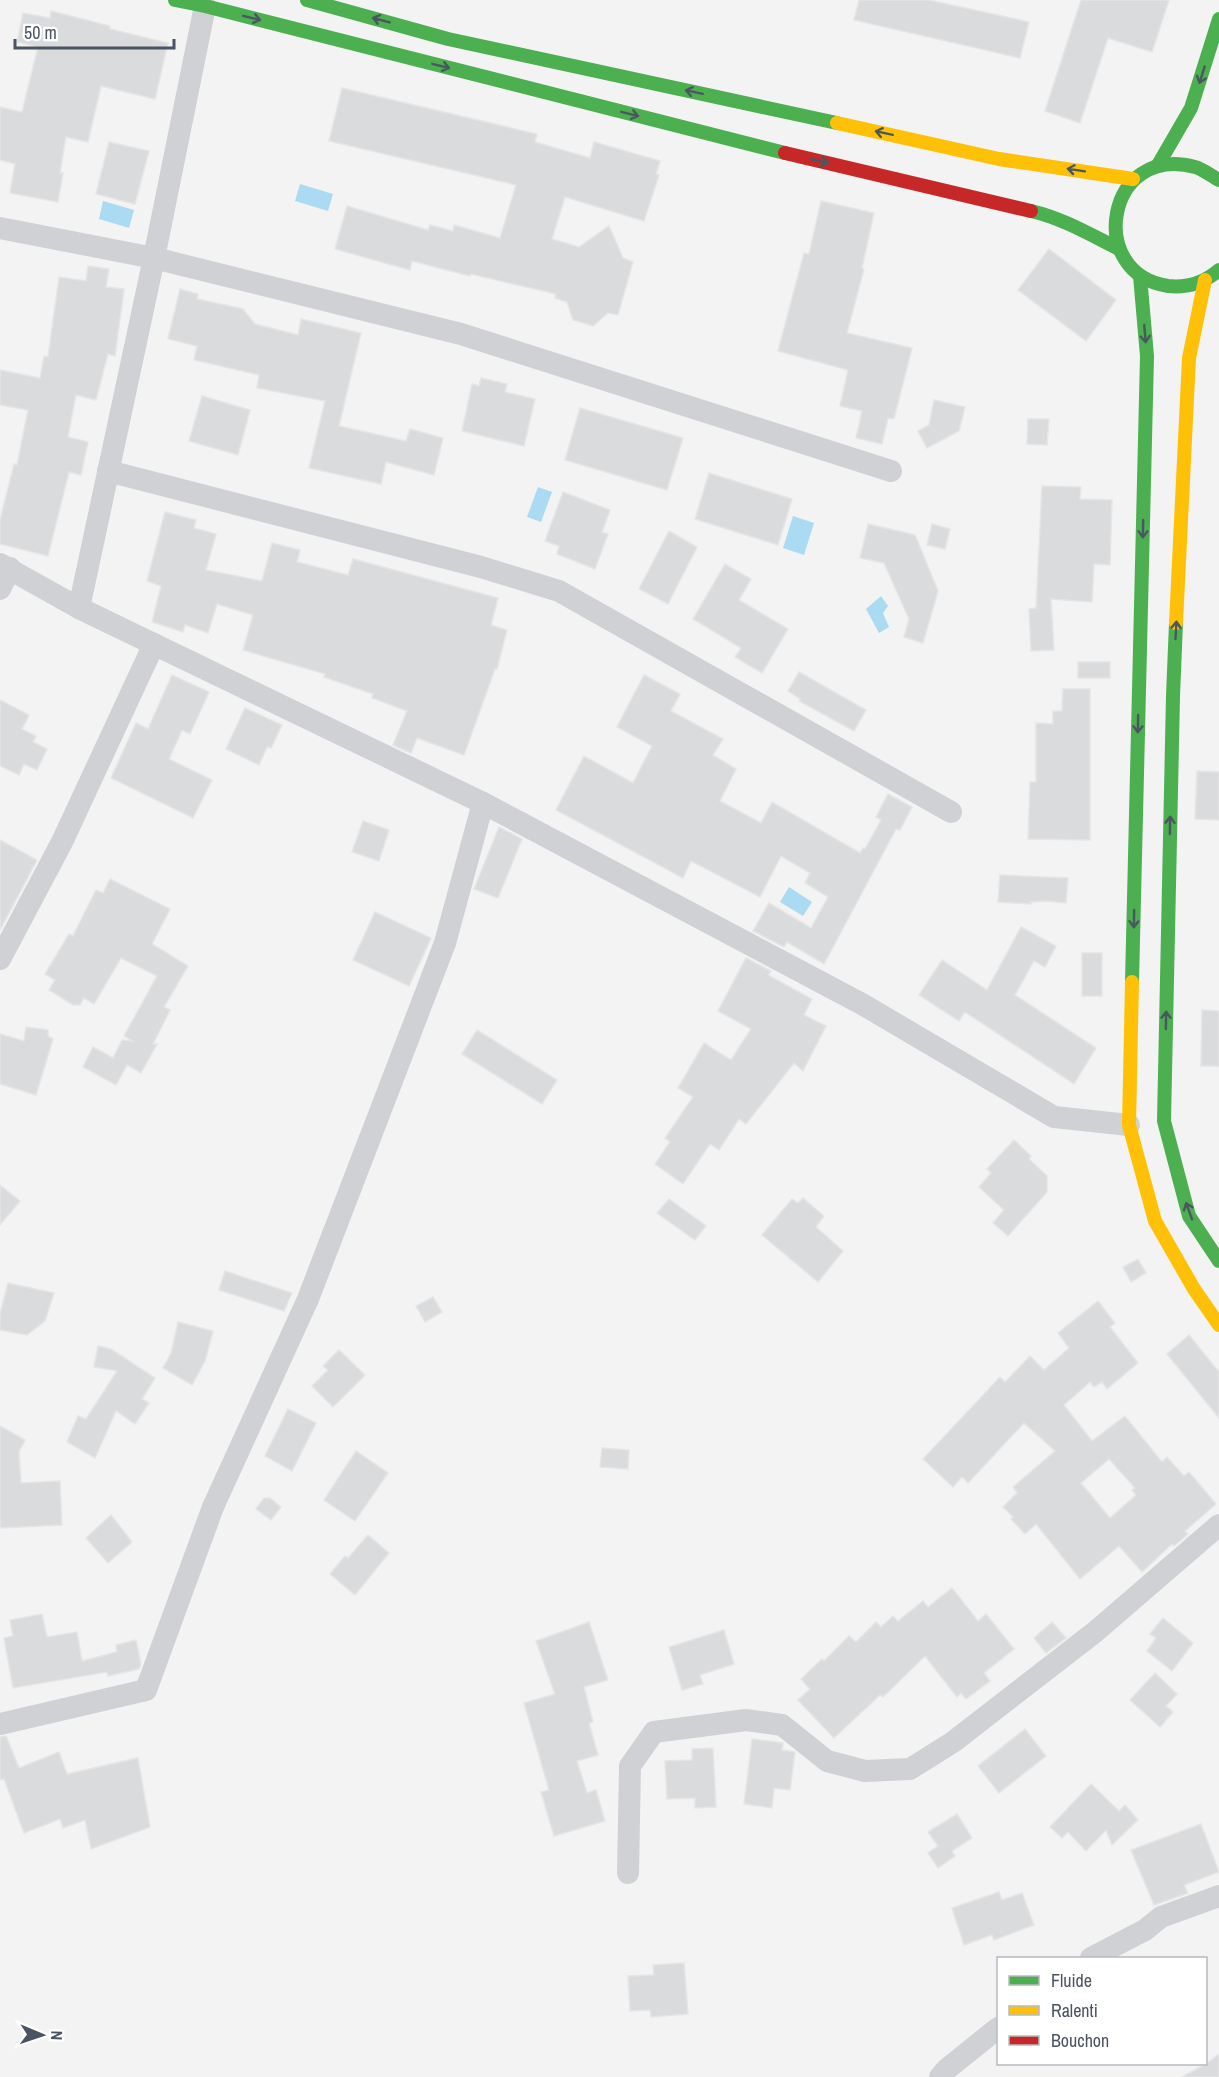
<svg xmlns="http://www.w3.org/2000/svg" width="1219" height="2077" viewBox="0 0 1219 2077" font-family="'Archivo Narrow',sans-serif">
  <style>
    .water { fill: #aadbf2 }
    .building { fill: #dadbdd; stroke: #e5e5e6; stroke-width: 1.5; fill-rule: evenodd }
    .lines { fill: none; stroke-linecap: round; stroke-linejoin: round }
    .street { stroke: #cfd1d4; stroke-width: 22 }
    .fast { stroke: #4caf50; stroke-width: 14 }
    .slow { stroke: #ffc107; stroke-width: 14 }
    .jam { stroke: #c62828; stroke-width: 14 }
    .oneway { stroke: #495860 }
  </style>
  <rect width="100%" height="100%" fill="#f3f3f3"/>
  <g class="water">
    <path d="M300,184L333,194L328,211L295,201Z"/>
    <path d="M103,201L134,210L129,228L99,219Z"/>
    <path d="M538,487L552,492L541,522L527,517Z"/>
    <path d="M793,516L814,523L804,555L783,548Z"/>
    <path d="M881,596L888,606L883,613L889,627L879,633L866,609Z"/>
    <path d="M789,887L812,902L803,916L780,902Z"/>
  </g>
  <g class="building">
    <path d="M859,0H929L1029,22L1020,58L854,20Z"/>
    <path d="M1081,0H1169L1152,52L1108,38L1080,123L1045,111Z"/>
    <path d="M51,11L110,26V29L168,43L155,99L101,86L88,142L66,137L60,173H63L58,202L10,193L15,164L0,160V107L22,112L38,47L17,42L23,13L50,18Z"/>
    <path d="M342,88L537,134L535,142L590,158L594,142L660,161L656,174L659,175L644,221L565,197L552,239L579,247L609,226L623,258L633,262L618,315L608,313L593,326L573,320L567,302L555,298L556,294L471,274L470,276L412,261L410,270L335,249L347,206L428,230L430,225L453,231L454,225L500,238L516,185L329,141Z"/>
    <path d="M109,142L149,151L135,204L96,194Z"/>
    <path d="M821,201L874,213L862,268L864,269L847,333L912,348L894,419L888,418L882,444L856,438L862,411L840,406L848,370L778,351L804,253L809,254Z"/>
    <path d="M1049,249L1116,300L1086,341L1018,290Z"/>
    <path d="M88,266L109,269L106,287L124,289L115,356L108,354L96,400L76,395L68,437L88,442L81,475L69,472L48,556L0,544V520L14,464L17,465L28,410L0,405V370L40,378L44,356L48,357L59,277L86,281Z"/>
    <path d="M180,289L198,294L197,299L243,309L255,324L298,335L301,319L361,333L339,426L406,441L410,429L443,438L434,475L386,462L381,484L309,468L325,401L257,388L259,375L194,360L197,346L168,339Z"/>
    <path d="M481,378L507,384L505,392L535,399L524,446L462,431L472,384L479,386Z"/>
    <path d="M202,396L250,410L238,455L189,441Z"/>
    <path d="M934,400L965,407L959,431L927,448L918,431L929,425Z"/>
    <path d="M580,408L683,438L667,490L565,460Z"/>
    <path d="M1028,419H1049L1047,445L1027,444Z"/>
    <path d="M709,473L792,499L778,545L695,519Z"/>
    <path d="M1042,486L1081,487L1080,499L1112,500L1110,565L1094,564L1092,602L1051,599L1054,650L1031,651L1029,609L1036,608Z"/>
    <path d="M563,492L610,510L602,532L608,534L595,569L557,554L559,546L545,541Z"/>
    <path d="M165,512L196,520L194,528L216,534L206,570L262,581L272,543L300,550L297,562L348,575L353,559L498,598L491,625L507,630L497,669H495L464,755L417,738L411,753L393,745L407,711L372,698L373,694L324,677L325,674L243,650L253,615L217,604L208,633L185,625L183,632L152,622L161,586L147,581Z"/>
    <path d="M868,524L915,535L938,591L923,643L904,637L909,619L884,563L860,558Z"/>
    <path d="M932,524L950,529L945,549L927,545Z"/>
    <path d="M669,531L697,547L668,604L639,589Z"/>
    <path d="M725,564L751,579L739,600L788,629L762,673L735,657L741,648L693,619Z"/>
    <rect x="1078" y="662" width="32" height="16"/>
    <path d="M799,672L866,710L854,731L799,701L800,699L788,691Z"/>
    <path d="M172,675L209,692L190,734L182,730L169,759L212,780L193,818L111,778L136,723L148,729Z"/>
    <path d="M644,675L680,694L671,711L723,739L713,755L736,769L720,801L761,823L772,802L860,853L863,848L865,849L881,820L876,817L888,794L912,807L900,830L896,829L824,964L787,942L784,947L753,931L769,903L811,928L828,897L805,883L810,873L781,856L760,897L691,861L683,878L556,810L584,756L633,783L652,746L617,727Z"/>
    <path d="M1063,689H1090V840L1028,839L1030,782H1036V723L1053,724V711H1062Z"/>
    <path d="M0,700L29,715L22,729L36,736L33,742L47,749L37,770L24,764L19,775L0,766Z"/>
    <path d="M245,708L282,725L271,748L267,747L259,765L226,749Z"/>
    <path d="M1197,771L1219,772V820L1195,819Z"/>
    <path d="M363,821L389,830L379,861L352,852Z"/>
    <path d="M499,827L522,839L498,898L474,889Z"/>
    <path d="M0,840L37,860L0,930Z"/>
    <path d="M1000,875L1068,878L1066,903L1047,901L1031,902V904L998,902Z"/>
    <path d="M110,879L170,909L152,944L188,966L164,1007L170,1010L153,1044H157L141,1073L127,1065L116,1085L83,1067L93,1047L113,1058L122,1040L133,1041L124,1036L157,976L121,958L94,1004L84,998L80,1005H73L49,990L55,980L45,974L69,934L73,936L96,890L103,893Z"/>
    <path d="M375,912L431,938L409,986L353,960Z"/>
    <path d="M1021,927L1056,946L1045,967L1034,961L1015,995L1096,1048L1074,1084L965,1012L959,1021L919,995L942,960L987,990Z"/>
    <rect x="1082" y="953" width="20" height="43"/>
    <path d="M746,958L771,971L768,975L812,999L804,1015L826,1026L803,1071L794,1063L746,1124L739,1119L719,1150L710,1144L683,1184L655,1164L670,1142L665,1138L693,1097L678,1088L704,1043L731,1060L751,1029L718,1011Z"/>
    <path d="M1202,1010L1219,1011V1066H1201Z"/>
    <path d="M26,1027L48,1030V1036L53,1039L36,1095L0,1084V1034L24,1041Z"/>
    <path d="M477,1030L557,1080L542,1104L462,1054Z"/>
    <path d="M1014,1140L1031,1156L1029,1159L1047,1176V1192L1008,1236L993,1223L1004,1210L979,1187L991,1173L987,1169Z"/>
    <path d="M0,1185L20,1201L0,1225Z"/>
    <path d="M803,1198L824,1216L816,1227L843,1251L818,1282L762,1235L792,1199L798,1203Z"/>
    <path d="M669,1199L706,1226L695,1240L657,1213Z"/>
    <path d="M1138,1259L1146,1273L1131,1282L1123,1267Z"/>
    <path d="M225,1271L292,1293L284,1311L219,1290Z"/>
    <path d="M8,1283L54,1293L45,1321L27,1335L0,1330V1314Z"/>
    <path d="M433,1297L442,1312L425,1322L416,1306Z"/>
    <path d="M1098,1301L1115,1323L1110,1327L1138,1363L1107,1389L1102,1382L1094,1387L1090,1382L1064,1405L1092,1441L1125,1416L1162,1462L1167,1457L1184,1476L1189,1472L1216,1504L1185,1531L1188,1534L1174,1546L1172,1544L1142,1572L1119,1546L1080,1579L1036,1524L1025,1534L1011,1519L1013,1517L1003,1507L1017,1493L1013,1487L1055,1451L1024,1423L968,1483L962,1477L953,1487L923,1459L1000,1377L1005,1382L1030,1356L1044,1370L1069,1348L1058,1333ZM1109,1459L1135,1488L1132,1490L1136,1495L1110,1518L1081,1483Z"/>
    <path d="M178,1322L213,1331L205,1361L192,1385L163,1368L171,1353Z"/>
    <path d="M1189,1335L1219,1372V1418L1167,1354Z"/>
    <path d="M98,1346L111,1349L155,1378L142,1399L149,1403L135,1424L116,1411L95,1458L67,1442L78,1416L86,1419L117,1371L94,1367Z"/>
    <path d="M339,1350L365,1375L333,1407L312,1386L328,1370L323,1366Z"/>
    <path d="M288,1409L316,1423L292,1471L265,1456Z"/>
    <path d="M0,1426L25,1440L19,1452L21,1483L60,1481L62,1525L0,1528Z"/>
    <path d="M602,1448L629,1450L628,1469L600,1467Z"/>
    <path d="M356,1451L388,1473L355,1521L324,1500Z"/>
    <path d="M264,1498H270L281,1507L271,1520L256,1509Z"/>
    <path d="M111,1515L132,1542L108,1563L86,1538Z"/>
    <path d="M368,1535L389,1553L355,1595L330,1574L345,1556L348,1558Z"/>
    <path d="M952,1588L978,1621L986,1614L1014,1649L984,1673L990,1681L966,1699L961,1693L957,1697L925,1656L883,1697L880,1695L834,1738L798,1700L810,1689L801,1679L822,1659L824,1661L849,1636L856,1642L876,1622L881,1627L893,1616L898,1621L923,1601L928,1607Z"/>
    <path d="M42,1614L47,1637L77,1632L82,1661L117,1652L116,1645L136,1640L141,1664L139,1669L108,1676L107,1672L13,1688L4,1638L13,1636L10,1620Z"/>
    <path d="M1163,1618L1193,1643L1172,1671L1147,1651L1156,1638L1150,1634Z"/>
    <path d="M589,1622L608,1680L584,1687L593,1722L589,1723L598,1755L577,1761L587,1793L596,1790L605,1821L554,1836L541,1792L549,1790L524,1703L555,1694L536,1641Z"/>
    <path d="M1052,1622L1066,1638L1046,1653L1034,1638Z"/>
    <path d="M724,1630L734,1664L700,1675L703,1684L682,1690L669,1647Z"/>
    <path d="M1155,1673L1177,1694L1166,1706L1173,1712L1160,1727L1130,1700Z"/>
    <path d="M1025,1729L1046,1756L999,1793L978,1766Z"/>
    <path d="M6,1736L19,1768L59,1752L67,1774L138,1758L150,1827L91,1849L85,1820L63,1828L60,1819L24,1833L4,1779L0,1780V1737Z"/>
    <path d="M752,1739L783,1743L782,1750L795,1752L790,1790L774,1788L772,1808L744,1804Z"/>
    <path d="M713,1748L716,1807L695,1808V1798L667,1799L665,1761L692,1760V1749Z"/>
    <path d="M1091,1784L1119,1811L1125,1805L1138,1820L1112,1845L1106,1830L1086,1851L1068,1832L1062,1838L1050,1827Z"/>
    <path d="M957,1814L972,1838L952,1851L955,1856L938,1868L928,1853L938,1846L928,1832Z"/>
    <path d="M1201,1824L1219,1872L1184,1885L1188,1893L1154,1905L1131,1850Z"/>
    <path d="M999,1892L1002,1900L1022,1893L1034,1925L994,1940L992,1935L964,1945L952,1908Z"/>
    <path d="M684,1963L688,2014L651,2017L650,2010L630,2011L628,1976L654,1975L653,1965Z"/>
    <path d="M1219,2054V2077H1182L1206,2064Z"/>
  </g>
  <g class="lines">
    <g class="street">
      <path d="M0,228L154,258L461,334L891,471"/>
      <path d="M108,471L481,567L559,591L951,812"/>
      <path d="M0,564L79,608L483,803L862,1004L1054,1117L1129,1125"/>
      <path d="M0,589L10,568"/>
      <path d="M79,608L154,258L205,6"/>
      <path d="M0,959L62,842L154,644"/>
      <path d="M0,1724L146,1690L213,1507L308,1299L445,943L483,803"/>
      <path d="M628,1873L630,1766L654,1732L746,1720L782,1725L827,1761L865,1771L910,1769L953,1742L1095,1632L1219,1525"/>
      <path d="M1091,1958L1145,1930L1161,1917L1219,1896"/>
      <path d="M940,2077L947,2069L998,2028"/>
    </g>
    <g class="fast">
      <path d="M175,0L205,6L785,153"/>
      <path d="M307,0L448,39L837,123"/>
      <path d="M1158,165L1191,108L1219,19"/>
      <path d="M1219,180C1211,176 1203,169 1195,167C1106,143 1085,274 1168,286C1187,288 1205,282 1219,270"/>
      <path d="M1031,211C1062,218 1091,235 1119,249"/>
      <path d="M1176,623L1173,696L1164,1121L1189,1216L1219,1261"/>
      <path d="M1132,982L1147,356L1140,276"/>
    </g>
    <g class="slow">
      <path d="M837,123L999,159L1133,179"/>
      <path d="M1176,623L1189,358L1205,280"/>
      <path d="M1132,982L1129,1125L1155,1221L1194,1289L1219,1325"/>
    </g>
    <path class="jam" d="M785,153L1031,211"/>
  </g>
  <defs><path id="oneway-shaft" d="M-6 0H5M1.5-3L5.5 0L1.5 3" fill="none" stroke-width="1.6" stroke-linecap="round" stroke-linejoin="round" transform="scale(1.5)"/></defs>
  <g class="oneway">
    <use href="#oneway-shaft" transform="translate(252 18) rotate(14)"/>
    <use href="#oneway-shaft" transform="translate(381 20) rotate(-165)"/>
    <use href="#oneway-shaft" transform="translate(441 66) rotate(14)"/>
    <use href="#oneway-shaft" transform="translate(1202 75) rotate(107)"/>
    <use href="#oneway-shaft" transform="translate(694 92) rotate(-168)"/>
    <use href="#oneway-shaft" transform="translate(630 114) rotate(14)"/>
    <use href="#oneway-shaft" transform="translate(884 133) rotate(-168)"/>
    <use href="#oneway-shaft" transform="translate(820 161) rotate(13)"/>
    <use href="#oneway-shaft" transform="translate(1076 170) rotate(-171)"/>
    <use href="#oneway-shaft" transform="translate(1145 334) rotate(85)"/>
    <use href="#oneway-shaft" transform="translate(1143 529) rotate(91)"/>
    <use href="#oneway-shaft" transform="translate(1176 630) rotate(-87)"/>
    <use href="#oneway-shaft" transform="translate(1138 724) rotate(91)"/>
    <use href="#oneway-shaft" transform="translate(1170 825) rotate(-89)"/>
    <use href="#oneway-shaft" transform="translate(1134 919) rotate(91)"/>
    <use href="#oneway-shaft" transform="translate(1166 1020) rotate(-89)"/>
    <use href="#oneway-shaft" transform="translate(1189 1211) rotate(-110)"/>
  </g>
  <rect x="997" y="1957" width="210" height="108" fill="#ffffff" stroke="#b6bac0" stroke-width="1.5"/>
  <rect x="1009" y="1976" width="30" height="9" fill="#4caf50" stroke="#b6bac0" stroke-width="1.5"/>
  <text x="1051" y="1987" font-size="18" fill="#495361">Fluide</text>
  <rect x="1009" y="2006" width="30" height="9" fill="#ffc107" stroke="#b6bac0" stroke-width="1.5"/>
  <text x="1051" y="2017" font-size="18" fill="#495361">Ralenti</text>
  <rect x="1009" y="2036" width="30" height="9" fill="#c62828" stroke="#b6bac0" stroke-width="1.5"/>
  <text x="1051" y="2047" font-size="18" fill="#495361">Bouchon</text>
  <g transform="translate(42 2035) rotate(92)" stroke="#ffffff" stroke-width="4.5" paint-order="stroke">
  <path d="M0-4.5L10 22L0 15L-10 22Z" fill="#495361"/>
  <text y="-9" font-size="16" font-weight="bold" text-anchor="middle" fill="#495361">N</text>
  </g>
  <path d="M15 39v9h159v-9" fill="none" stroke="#495361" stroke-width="3"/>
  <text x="24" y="39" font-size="18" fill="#495361" stroke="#ffffff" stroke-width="4.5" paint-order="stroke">50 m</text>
</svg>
